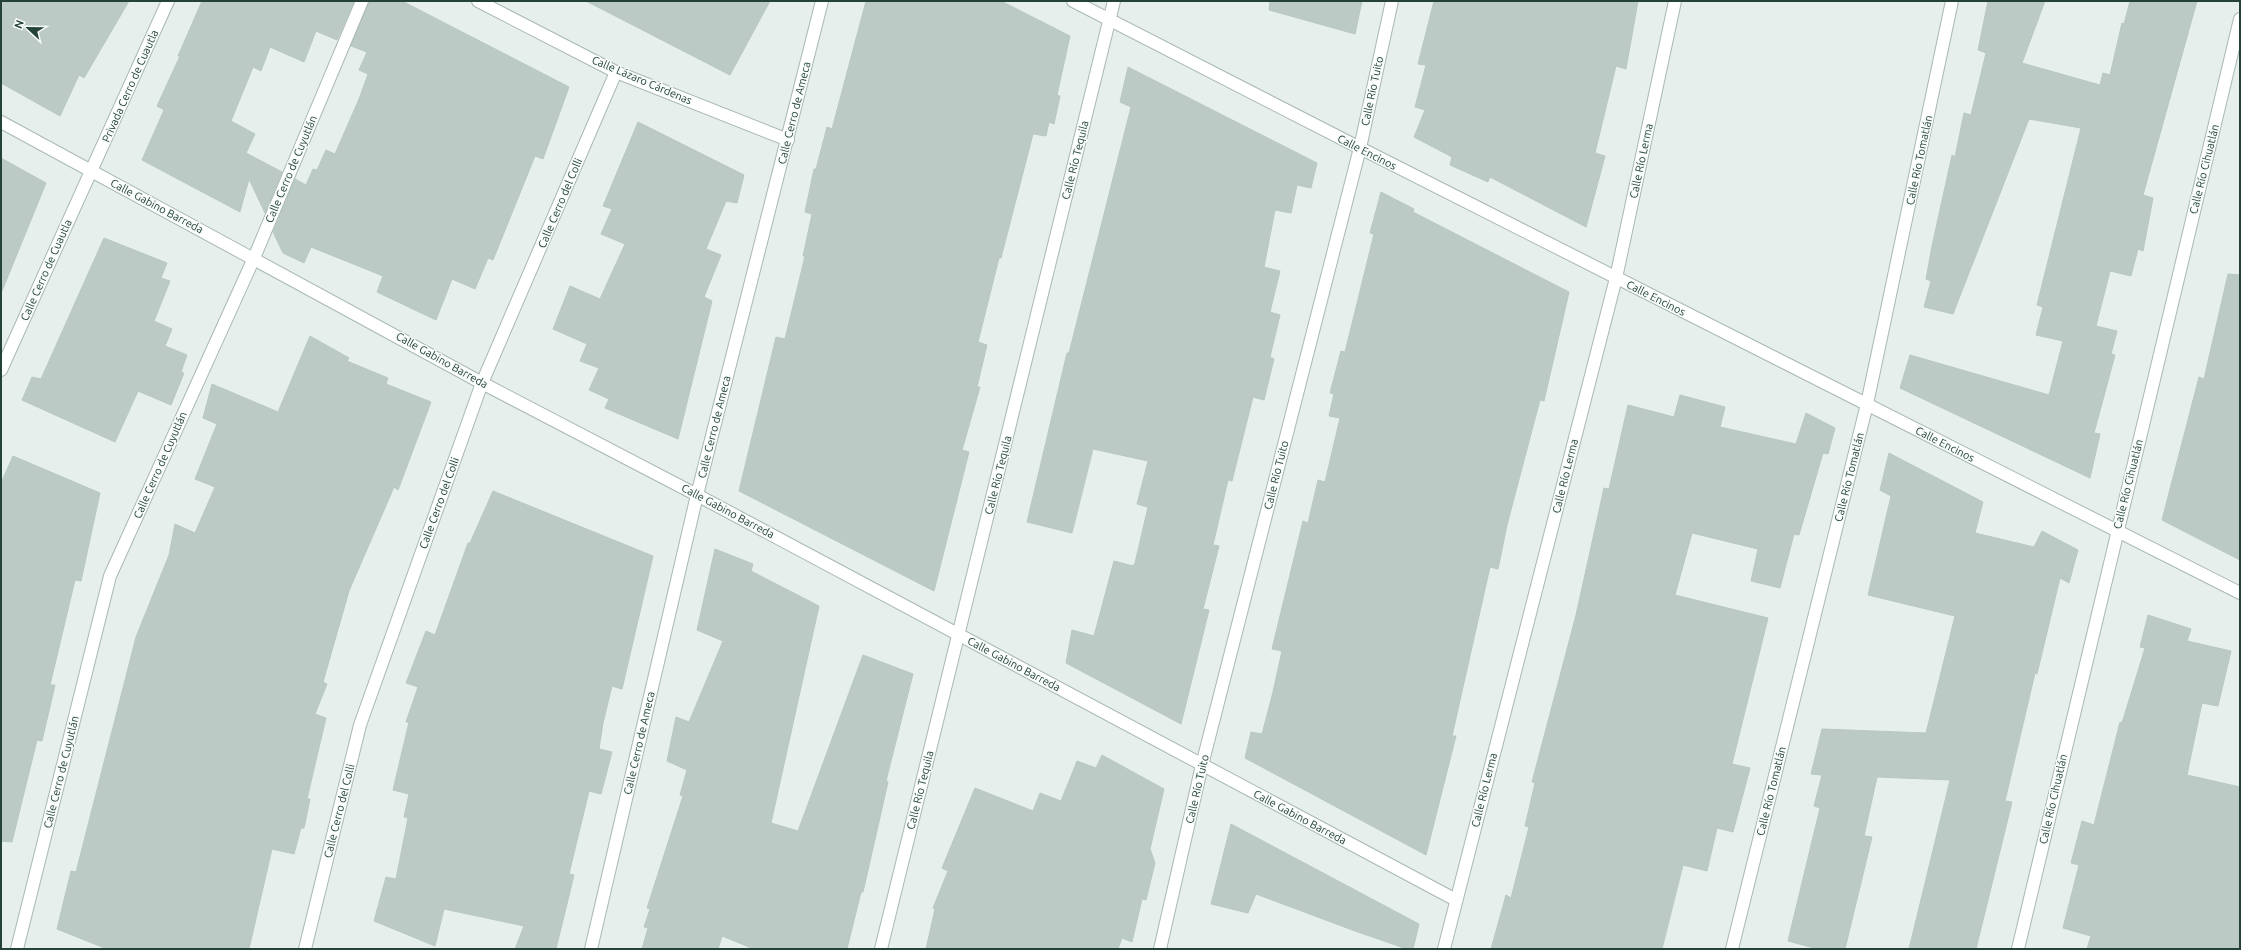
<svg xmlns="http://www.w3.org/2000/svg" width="2241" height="950" viewBox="0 0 2241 950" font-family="Ubuntu,sans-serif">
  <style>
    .building { fill: #bbcac4; stroke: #b8c9c2 }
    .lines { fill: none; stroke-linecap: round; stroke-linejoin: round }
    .minor-casing { stroke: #a8b8b2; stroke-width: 14 }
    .minor { stroke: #fff; stroke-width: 12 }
    .labels { text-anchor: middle; stroke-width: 3; stroke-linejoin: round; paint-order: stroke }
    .street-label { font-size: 11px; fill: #24423a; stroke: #f7fbf9 }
  </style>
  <rect width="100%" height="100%" fill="#e6efeb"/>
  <g class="building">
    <path d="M1,1H129L84,78L79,75L60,116L1,83Z"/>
    <path d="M202,1H354L337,40L316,31L304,62L270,47L261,71L253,67L231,121L255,134L246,153L282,172L265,213L249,179L240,212L142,160L164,110L157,106L180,56H178Z"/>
    <path d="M369,1H402L569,87L543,159L535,156L493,260L488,258L475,289L452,279L436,320L377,292L383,276L311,247L304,263L283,253L273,232L295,179L306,185L313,169L317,170L326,150L335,154L359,99L368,74L359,70L367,52L351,46Z"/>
    <path d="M586,1H770L730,75Z"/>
    <path d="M866,1H1001L1070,36L1057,95L1060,96L1054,124L1049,122L1046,136L1033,134L1001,258H999L978,342L987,345L977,387H980L962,450L969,452L934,591L739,491L776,337L785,339L805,256H803L812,214L805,212L814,169H816L827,127L832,129Z"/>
    <path d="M1270,1H1362L1355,34L1269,10Z"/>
    <path d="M1434,1H1638L1626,69L1616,66L1595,153L1605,156L1586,227L1490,177L1488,182L1450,165L1452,157L1414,137L1425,110L1415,107L1426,65L1418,64Z"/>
    <path d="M1988,1H2045L2022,63L2100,85L2103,73L2110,75L2122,23L2124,24L2130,1H2197L2143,195L2153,198L2143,251L2138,249L2131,276L2110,271L2096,326L2117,331L2111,354L2115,355L2094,433L2100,434L2090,478L1900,388L1910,355L2049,395L2063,341L2036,335L2043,307L2037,305L2081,128L2029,119L1953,314L1924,307L1931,281L1926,279L1932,246L1952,155L1955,157L1964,113L1971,115L1986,53L1978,50Z"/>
    <path d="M1128,67L1317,163L1311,188L1297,185L1291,213L1275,210L1264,267L1280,271L1270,312L1280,315L1270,357L1274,359L1264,400L1253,397L1232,481L1228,480L1213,545L1219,546L1203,609L1209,610L1181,724L1066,663L1072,630L1094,636L1114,561L1133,566L1135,563L1148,507L1137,504L1148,461L1093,449L1072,533L1027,522L1067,353H1069L1131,107L1120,102Z"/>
    <path d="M638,122L744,175L737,203L726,201L706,249L721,255L704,297L712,301L678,439L605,408L609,399L589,390L599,368L580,361L587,344L553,329L570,286L600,299L625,244L601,234L612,209L603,206Z"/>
    <path d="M1,158L46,183L2,291H1Z"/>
    <path d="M1381,192L1414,209L1413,212L1569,292L1544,401L1540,400L1507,525L1498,569L1490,567L1452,736H1456L1426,855L1245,758L1251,732L1262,734L1273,692L1282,651L1272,649L1303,521L1308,523L1318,480L1325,482L1340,418L1329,416L1334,394L1330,393L1341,351L1345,352L1374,234L1370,233Z"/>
    <path d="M104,238L167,263L161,278L170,281L154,321L172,329L165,346L187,355L181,372L184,373L171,405L138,391L115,442L22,400L32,377L41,379Z"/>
    <path d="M2228,274L2240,275V560L2162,520L2199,377L2204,379Z"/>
    <path d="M310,336L349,358L347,361L388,378L386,384L431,402L398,490L394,487L349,591L323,682L327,684L315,714L326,718L307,799H310L304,828H301L294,854L272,849L249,949H107L57,929L71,871L76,872L136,637L169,555L175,524L195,533L215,487L195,479L217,424L203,418L212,384L278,412Z"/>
    <path d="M1680,395L1725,407L1720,427L1796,444L1806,413L1835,428L1828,454L1823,453L1799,535L1794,534L1780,588L1751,581L1758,549L1692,533L1675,595L1768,618L1732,764L1750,768L1733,832L1717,828L1707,871L1683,865L1662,949H1491L1506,895L1511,898L1529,827L1525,826L1535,783L1532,782L1576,615L1604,488L1609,489L1628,405L1674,417Z"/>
    <path d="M1889,453L1983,502L1975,533L2034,547L2042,531L2078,550L2069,583L2060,578L2037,674L2035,673L2005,801L2012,802L1976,949H1909L1950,780L1877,777L1864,836L1872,837L1845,949H1818L1788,941L1820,808L1814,806L1822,775L1811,774L1822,729L1926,733L1955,616L1868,595L1891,496L1880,490Z"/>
    <path d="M13,456L100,493L81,581L75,580L50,685H55L42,741L37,740L12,842L1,841V483Z"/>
    <path d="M493,491L653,556L622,689L612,686L603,723L599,749L612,752L601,794L589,791L569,874L574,875L556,949H515L524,926L444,909L435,946L374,921L386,877L396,879L408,818L404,817L409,794L393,790L409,722H406L418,687L406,683L426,631L435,635L468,543H470Z"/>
    <path d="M715,549L753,564L751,571L819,606L771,823L798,831L863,655L913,674L886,781L888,782L863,892H861L847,949H754L722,936L718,949H642L648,928L644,927L650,909L647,908L683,796L680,795L687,770L667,761L676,717L689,722L723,641L697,630Z"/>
    <path d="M2148,615L2191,629L2187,641L2231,651L2218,706L2202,703L2187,775L2240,787V949H2087L2091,936L2063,928L2079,865L2071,863L2082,821L2094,825L2120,722L2122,723L2145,648L2140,647Z"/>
    <path d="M1102,755L1164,789L1150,849L1155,863L1146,900L1142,899L1132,942L1122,938L1118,949H926L935,909L933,908L948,871L942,868L975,788L1033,811L1040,793L1061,801L1077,761L1096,768Z"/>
    <path d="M1231,824L1419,924L1413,949H1407L1355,931L1256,894L1248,913L1211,904Z"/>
  </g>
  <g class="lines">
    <defs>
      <g id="minor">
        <path d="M478,1L616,72L788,140"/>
        <path d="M1073,1L1360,148L2240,593"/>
        <path d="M1,122L482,383L697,495L1456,900"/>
        <path d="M1,370L168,1"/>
        <path d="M17,949L110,576L254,258L362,1"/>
        <path d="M305,949L360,725L482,383L616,72"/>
        <path d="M591,949L697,495L822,1"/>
        <path d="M881,949L1114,1"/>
        <path d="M1160,949L1202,765L1360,148L1392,1"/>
        <path d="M1444,949L1616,278L1675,1"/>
        <path d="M1732,949L1867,404L1952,1"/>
        <path d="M2018,949L2240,19"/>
      </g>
    </defs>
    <use href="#minor" class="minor-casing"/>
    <use href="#minor" class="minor"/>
  </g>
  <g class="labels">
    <g class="street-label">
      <text transform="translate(642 80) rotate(23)" y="4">Calle Lázaro Cárdenas</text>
      <text transform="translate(130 86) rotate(-66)" y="4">Privada Cerro de Cuautla</text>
      <text transform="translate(1372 91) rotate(-78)" y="4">Calle Río Tuito</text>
      <text transform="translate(794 113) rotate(-76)" y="4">Calle Cerro de Ameca</text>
      <text transform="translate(1367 152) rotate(27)" y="4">Calle Encinos</text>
      <text transform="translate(1075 160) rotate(-76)" y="4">Calle Río Tequila</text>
      <text transform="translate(1919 160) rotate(-78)" y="4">Calle Río Tomatlán</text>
      <text transform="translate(1641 161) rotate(-78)" y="4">Calle Río Lerma</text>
      <text transform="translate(291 169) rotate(-67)" y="4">Calle Cerro de Cuyutlán</text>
      <text transform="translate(2204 169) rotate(-76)" y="4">Calle Río Cihuatlán</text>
      <text transform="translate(560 203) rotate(-67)" y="4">Calle Cerro del Colli</text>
      <text transform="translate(157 206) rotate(28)" y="4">Calle Gabino Barreda</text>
      <text transform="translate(46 270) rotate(-66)" y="4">Calle Cerro de Cuautla</text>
      <text transform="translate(1656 298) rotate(27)" y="4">Calle Encinos</text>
      <text transform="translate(442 360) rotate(29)" y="4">Calle Gabino Barreda</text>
      <text transform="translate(714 427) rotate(-76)" y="4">Calle Cerro de Ameca</text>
      <text transform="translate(1945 444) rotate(27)" y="4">Calle Encinos</text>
      <text transform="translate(160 465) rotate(-66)" y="4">Calle Cerro de Cuyutlán</text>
      <text transform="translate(998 475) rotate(-76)" y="4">Calle Río Tequila</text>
      <text transform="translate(1276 475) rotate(-76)" y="4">Calle Río Tuito</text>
      <text transform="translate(1565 476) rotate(-76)" y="4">Calle Río Lerma</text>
      <text transform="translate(1849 477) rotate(-76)" y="4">Calle Río Tomatlán</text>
      <text transform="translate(2128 484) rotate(-76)" y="4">Calle Río Cihuatlán</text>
      <text transform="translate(439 503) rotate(-70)" y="4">Calle Cerro del Colli</text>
      <text transform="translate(728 511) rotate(28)" y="4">Calle Gabino Barreda</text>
      <text transform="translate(1014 664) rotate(28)" y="4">Calle Gabino Barreda</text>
      <text transform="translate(639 743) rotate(-77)" y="4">Calle Cerro de Ameca</text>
      <text transform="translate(61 772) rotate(-76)" y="4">Calle Cerro de Cuyutlán</text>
      <text transform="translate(1197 789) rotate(-77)" y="4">Calle Río Tuito</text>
      <text transform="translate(920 790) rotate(-76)" y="4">Calle Río Tequila</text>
      <text transform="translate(1484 790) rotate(-76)" y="4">Calle Río Lerma</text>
      <text transform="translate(1771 791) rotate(-76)" y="4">Calle Río Tomatlán</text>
      <text transform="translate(2053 799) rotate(-77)" y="4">Calle Río Cihuatlán</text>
      <text transform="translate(339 811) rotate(-76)" y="4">Calle Cerro del Colli</text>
      <text transform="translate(1300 817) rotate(28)" y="4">Calle Gabino Barreda</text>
    </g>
  </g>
  <rect width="2241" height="950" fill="none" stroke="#24423a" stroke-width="4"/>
  <g transform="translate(28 28) rotate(292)" stroke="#f7fbf9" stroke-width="3" paint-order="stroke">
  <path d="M0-3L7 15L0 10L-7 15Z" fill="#24423a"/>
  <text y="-6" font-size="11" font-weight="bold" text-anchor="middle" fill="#24423a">N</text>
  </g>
</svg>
